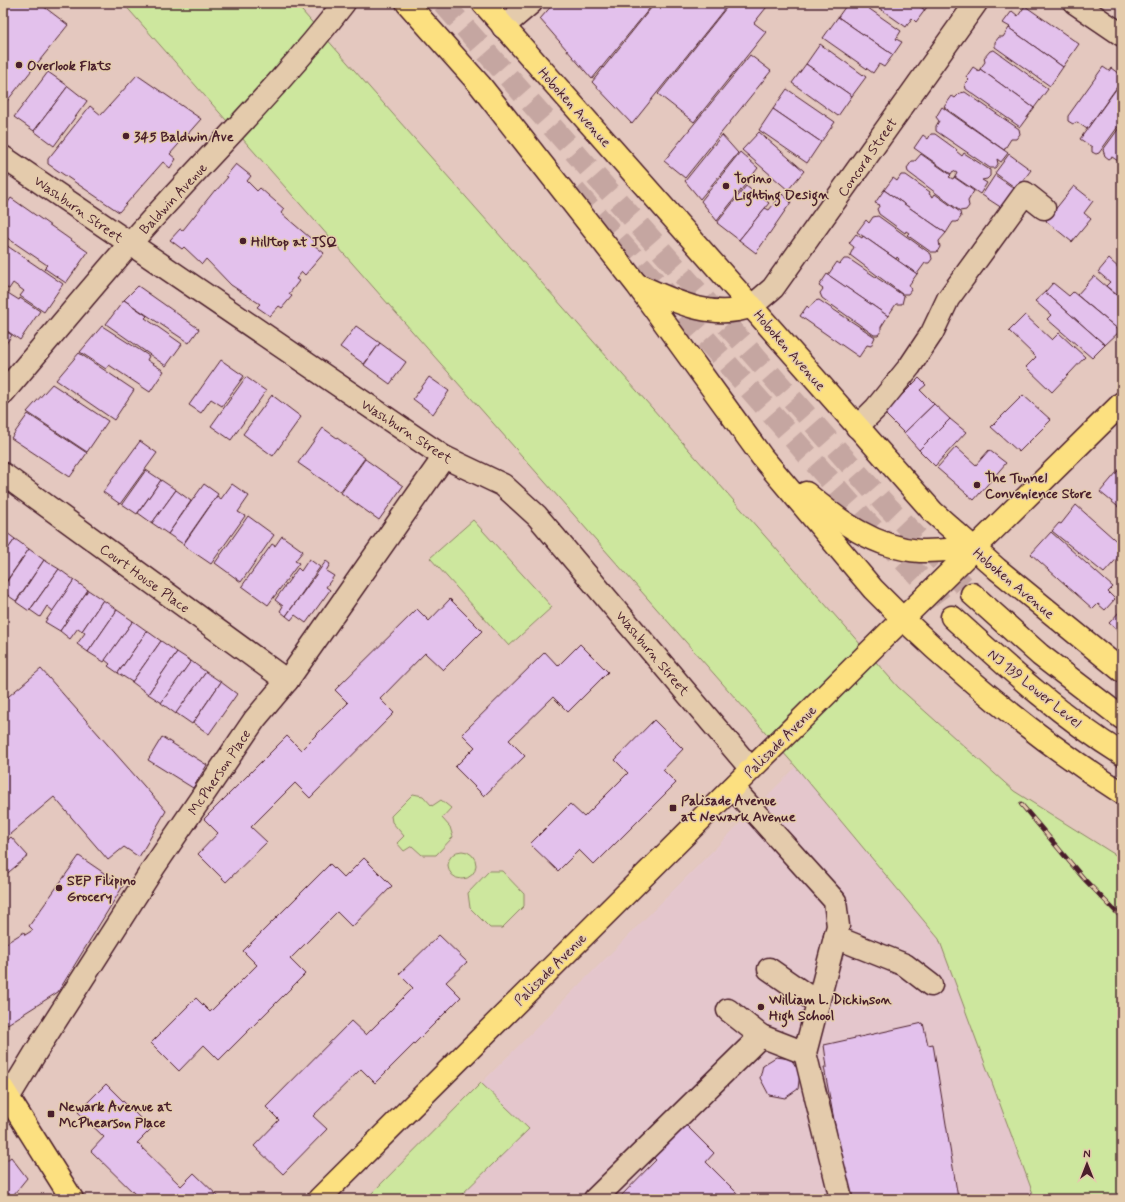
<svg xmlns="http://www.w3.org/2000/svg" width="1125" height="1202" viewBox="0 0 1125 1202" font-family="Mynerve,sans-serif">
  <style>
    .built { fill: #e4c6cc }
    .green { fill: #cde79e; stroke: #8c8364 }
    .building { fill: #e3c1ec; stroke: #4a1f2b }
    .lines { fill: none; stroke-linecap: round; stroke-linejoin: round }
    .highway-tunnel { stroke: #c5a6a1; stroke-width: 22; stroke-dasharray: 22 11; stroke-linecap: butt }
    .minor-casing { stroke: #4a1f2b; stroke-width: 25 }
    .major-casing { stroke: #4a1f2b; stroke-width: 25 }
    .highway-casing { stroke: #4a1f2b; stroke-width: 25 }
    .minor { stroke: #e4cbac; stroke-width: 22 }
    .major { stroke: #fce080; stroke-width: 22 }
    .highway { stroke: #fce080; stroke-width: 22 }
    .rail-casing { stroke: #4a1f2b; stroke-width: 4.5 }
    .rail { stroke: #e4cbac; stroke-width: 3; stroke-dasharray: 9; stroke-linecap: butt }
    .poi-dot { fill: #4a1f2b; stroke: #e4cbac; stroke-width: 1.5 }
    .labels { text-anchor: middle; stroke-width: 3; stroke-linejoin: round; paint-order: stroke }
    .poi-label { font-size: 14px; font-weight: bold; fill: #4a1f2b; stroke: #e4cbac; text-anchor: start }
    .street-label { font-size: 14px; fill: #4a1f2b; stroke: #e4cbac }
  </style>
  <rect width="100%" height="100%" fill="#e4c8bf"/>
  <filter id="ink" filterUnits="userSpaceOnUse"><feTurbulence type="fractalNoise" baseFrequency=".025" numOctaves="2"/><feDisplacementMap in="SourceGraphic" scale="8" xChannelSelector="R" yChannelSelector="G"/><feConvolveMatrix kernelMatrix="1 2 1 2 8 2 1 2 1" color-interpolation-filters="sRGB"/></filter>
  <g filter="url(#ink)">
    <path class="built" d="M796,767L939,939L1035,1199H366Z"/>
    <g class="green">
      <path d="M123,3H295L898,687L1014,791L1122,859V1199H1035L939,939L796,767Z"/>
      <path d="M473,520L552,607L509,646L430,558Z"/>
      <path d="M413,794L423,796L432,806L441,800L451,808L442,818L450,827L453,837L436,855H422L412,846L404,851L397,843L404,836L392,822L391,816Z"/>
      <circle cx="462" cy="865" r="14"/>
      <path d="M489,871H502L524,894V906L502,928H490L470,908L468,893Z"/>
      <path d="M481,1083L529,1129L457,1199H366Z"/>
    </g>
    <g class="building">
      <path d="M3,3H39L68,25L3,106Z"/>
      <path d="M554,3H654L592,79L540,19Z"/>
      <path d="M655,3H729L632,124L592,82Z"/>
      <path d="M730,3H770L754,23L766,32L694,122L658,94Z"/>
      <path d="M848,3H861L901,31L896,39L902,42L893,55L838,17Z"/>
      <path d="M872,3H915L925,10L916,22L912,18L906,27Z"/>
      <path d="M915,3H929L925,10Z"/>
      <path d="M1025,6L1079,44L1063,67L1009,28L1010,27L1003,23L1012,11L1018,16Z"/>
      <path d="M838,17L893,55L884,67L879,64L873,73L823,38Z"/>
      <path d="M1009,28L1063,67L1050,86L995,47V42L999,37H1003Z"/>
      <path d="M820,44L866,77L852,96L806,64Z"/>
      <path d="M994,50L1048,89L1034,108L980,69L985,62L984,58L990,51Z"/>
      <path d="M750,55L771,71L685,178L664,161Z"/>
      <path d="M806,64L852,96L838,116L792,83Z"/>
      <path d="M973,67L979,71L980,69L1034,108L1020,127L966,89L965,84L969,80L966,77Z"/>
      <path d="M1103,67L1109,71L1111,68L1122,76V80L1087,129L1077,122L1073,124L1068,121V116Z"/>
      <path d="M48,72L68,86L34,131L14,117Z"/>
      <path d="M137,75L201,119L170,154L176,159L170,168L163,162L119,212L48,164V159L90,106L101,115Z"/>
      <path d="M1122,81V121L1099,153L1096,154L1092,152V147L1080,139Z"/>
      <path d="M68,86L87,101L54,146L34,131Z"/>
      <path d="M787,89L835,122L821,142L773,109Z"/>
      <path d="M965,92L1019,129L1020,134L1016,139H1011L1004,150L944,107L952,96L955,98L960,93Z"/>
      <path d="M942,107L1008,153L1001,162L997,159L998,164L995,168H990L936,131V126L939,121L936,117Z"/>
      <path d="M773,109L821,142L807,163L759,130Z"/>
      <path d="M1122,124V161L1121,163L1112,157L1109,159L1105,156L1103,150Z"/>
      <path d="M759,132L804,171L788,190L742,150Z"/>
      <path d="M931,134H935L957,150L956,151L962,156L964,153L990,170V176L987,179L982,180L987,183L980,194L955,177L957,173L953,171L951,174L914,148L923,135L928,139Z"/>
      <path d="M722,135L738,153L700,199L685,181Z"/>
      <path d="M740,152L758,168L717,221L701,201Z"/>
      <path d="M921,154L951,175L949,177L953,179L954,177L974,191L968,201L969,206L966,210L960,211L908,172L907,168L912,161H915Z"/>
      <path d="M1009,154L1031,170L1017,189L995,173Z"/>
      <path d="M236,164L251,176L247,181L257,191L260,188L284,209L281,213L316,243L314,245L324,253L305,275L302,272L296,279L299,281L289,294L292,296L282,308L279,306L270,316L257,307L260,304L231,285L206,259L202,264L184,247L182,249L170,240L180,229L183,230L215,190L216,191L228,177L226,176Z"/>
      <path d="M901,175H906L930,192L929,194L933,197L935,194L960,212L961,217L957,222H953L946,233L884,190L893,178L897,181Z"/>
      <path d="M995,175L1018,191L1005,210L982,195Z"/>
      <path d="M746,186L769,203L739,240L717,223Z"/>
      <path d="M1074,186L1093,201L1084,213L1091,219L1072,242L1046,221Z"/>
      <path d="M884,190L946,233L939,241L940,247L937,252H931L907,235L909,233L906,231L905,233L879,214L877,209L880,205L875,203Z"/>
      <path d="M782,194L791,202L756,253L739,240L765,208L769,210Z"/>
      <path d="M11,198L88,252L66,283L44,268L47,265L3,235V210Z"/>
      <path d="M878,216L931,254L932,259L929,263H925L917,274L898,261L899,259L897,257L896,259L857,232L866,220L869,223L873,217Z"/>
      <path d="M856,234L862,238L863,236L917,274L909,285L911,290L908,294H902L850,255L854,247L849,243Z"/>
      <path d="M3,243L63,284L44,312L20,296L24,291L13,283L9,289L3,286Z"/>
      <path d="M844,259H849L904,296L902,304H896L888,316L828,275L837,262L840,264Z"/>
      <path d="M1109,259L1122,271V299L1106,286L1110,282L1098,272Z"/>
      <path d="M827,274L888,316L881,327V331L878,335H874L822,298L820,293L823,289L819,286Z"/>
      <path d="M1094,276L1122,300V328L1120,331L1077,295Z"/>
      <path d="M1053,283L1069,296L1073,292L1120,331L1105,345L1045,292Z"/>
      <path d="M138,286L199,329L189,343L124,300Z"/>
      <path d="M3,290L19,300L20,298L40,311L20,340L3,328Z"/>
      <path d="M1045,292L1105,345L1092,358L1047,319L1051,315L1035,301Z"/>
      <path d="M124,300L147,316L145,318L182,344L166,366L106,324Z"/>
      <path d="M819,300L875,337L871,346L867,345L859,357L800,316L807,306L809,308L815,301Z"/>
      <path d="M1025,315L1052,340L1059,333L1085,357L1052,392L1026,367L1036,357L1009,331Z"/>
      <path d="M102,326L149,356L147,360L164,371L150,392L109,365L106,369L80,352Z"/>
      <path d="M356,326L380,343L364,364L340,347Z"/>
      <path d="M3,330L12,335L3,348Z"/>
      <path d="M380,343L406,362L390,384L364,365Z"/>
      <path d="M79,353L134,390L114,420L56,380Z"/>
      <path d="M221,360L244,376L222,406L211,399L201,413L189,405Z"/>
      <path d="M246,377L266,391L231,440L211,426Z"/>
      <path d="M429,377L449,391L433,414L413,399Z"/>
      <path d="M919,378L926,385L920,390L934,404L904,433L884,413Z"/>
      <path d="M52,384L108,421L87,452L27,412Z"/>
      <path d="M272,395L301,417L273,456L243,434Z"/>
      <path d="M1023,395L1051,420L1019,452L991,427Z"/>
      <path d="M934,404L950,419L919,450L904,433Z"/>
      <path d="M28,414L87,453L70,477L11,438Z"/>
      <path d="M950,419L966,432L935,466L919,450Z"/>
      <path d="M323,428L365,458L340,492L298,463Z"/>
      <path d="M140,441L157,453L120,504L103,492Z"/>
      <path d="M956,447L976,465L989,450L1006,463L974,500L937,468Z"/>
      <path d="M365,459L403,486L379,520L341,493Z"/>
      <path d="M1122,466V510L1100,492Z"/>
      <path d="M146,470L161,480L137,514L122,504Z"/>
      <path d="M161,480L176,490L152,523L138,513Z"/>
      <path d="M204,484L218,494L183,544L168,534Z"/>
      <path d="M232,484L249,496L238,512L245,516L211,564L183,545L217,496L221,499Z"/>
      <path d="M176,490L191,501L168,534L152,523Z"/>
      <path d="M1076,505L1122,546V553L1104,573L1052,531L1059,523L1061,524Z"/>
      <path d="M248,516L274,535L241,582L215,563Z"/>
      <path d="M3,530L15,539L3,556Z"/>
      <path d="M1051,532L1113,587L1108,592L1115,599L1105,610L1098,604L1093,609L1031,554Z"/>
      <path d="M282,536L303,551L295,561L299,563L268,605L242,586L272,544L275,546Z"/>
      <path d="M15,539L29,549L3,586V556Z"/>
      <path d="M29,549L44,560L16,601L3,592V587Z"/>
      <path d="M309,559L320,567L286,616L280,611L283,606L275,600L298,568L301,571Z"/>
      <path d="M44,560L59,569L29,611L16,602Z"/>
      <path d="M326,561L330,564L326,571L334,576L326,587L330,590L306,623L295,615L291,620L286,616Z"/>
      <path d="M59,569L74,580L53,611L47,606L40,617L30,610Z"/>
      <path d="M74,580L88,590L60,631L45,622Z"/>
      <path d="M88,590L103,600L82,631L78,628L70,639L60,631Z"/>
      <path d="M450,599L482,631L443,670L425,653L380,699L394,713L310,798L295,783L251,827L267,842L226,882L198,854L218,833L204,819L287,736L301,750L348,703L335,690L417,609L429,621Z"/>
      <path d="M103,600L117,610L88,652L77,644L85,633L82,631Z"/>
      <path d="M1122,609V620L1120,622L1122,629L1119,632L1109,623Z"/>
      <path d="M117,610L133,621L104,662L88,652Z"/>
      <path d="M133,621L147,631L118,673L108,666L110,664L105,660Z"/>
      <path d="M147,631L161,641L132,682L118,673Z"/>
      <path d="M161,641L177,652L148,694L132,682Z"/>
      <path d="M580,644L608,672L568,712L553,697L509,740L525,756L484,796L455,767L475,747L462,734L545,652L558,666Z"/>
      <path d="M177,652L191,661L162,703L148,694Z"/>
      <path d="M191,661L206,672L176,714L161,703Z"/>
      <path d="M41,669L166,811L139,857L124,847L108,860L54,797L3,840V701Z"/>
      <path d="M206,672L221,682L192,724L176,713Z"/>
      <path d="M221,682L237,694L209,734L193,723Z"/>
      <path d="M654,720L683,749L663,770L676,783L594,865L579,850L558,871L530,844L570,804L584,817L628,773L615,760Z"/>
      <path d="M162,737L207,765L193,788L148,760Z"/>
      <path d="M11,837L28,856L3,877V844Z"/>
      <path d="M79,856L123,886L58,992L6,1025L3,1021V945L24,932L25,935L33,930L29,926Z"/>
      <path d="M364,858L392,886L352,927L337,912L290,959L305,974L219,1060L204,1045L179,1071L151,1043L196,998L210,1012L257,965L243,951L330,864L344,878Z"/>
      <path d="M439,935L467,962L446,982L461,997L375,1083L361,1069L313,1116L327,1129L283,1174L254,1146L279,1120L266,1107L351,1021L366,1035L413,988L399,974Z"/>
      <path d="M923,1023L928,1045L933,1044L958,1198L849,1199L824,1067H827L824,1045Z"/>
      <path d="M776,1057L791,1059L800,1073L798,1089L785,1098L769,1095L760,1078L763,1065Z"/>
      <path d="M106,1084L151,1129L137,1143L181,1186L194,1173L221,1199H140L91,1151L104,1137L78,1112Z"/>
      <path d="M682,1121L714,1153L706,1162L743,1199H618L656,1160L649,1153Z"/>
      <path d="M11,1157L27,1178L10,1199H3V1163Z"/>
    </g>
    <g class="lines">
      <g class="highway-tunnel">
        <path d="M443,3L883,502L972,594"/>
        <path d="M575,191L864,519L930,588L952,617"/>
      </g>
      <defs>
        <g id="minor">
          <path d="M1075,3L1122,35"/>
          <path d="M503,27L531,3"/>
          <path d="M3,157L444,457L503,485L537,516L751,769"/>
          <path d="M752,306L773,288L976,3"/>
          <path d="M3,393C45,344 86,294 129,245C200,164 278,89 344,3"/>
          <path d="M857,427L876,408L910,366L932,333L948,299L1025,193L1044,208"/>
          <path d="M3,474L287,681"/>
          <path d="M733,788L835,901L838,926L805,1053L841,1199"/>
          <path d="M835,937L905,965L931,985"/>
          <path d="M769,969L818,1003"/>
          <path d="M728,1010L761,1036L805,1053"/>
          <path d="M8,1098L42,1042L154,867L255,719L287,681L444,457"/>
          <path d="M595,1199L761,1036"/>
        </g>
        <g id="major">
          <path d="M407,3L480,85L637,285L762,457L873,589L902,618"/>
          <path d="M483,3L933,512L997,569L1122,671"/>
          <path d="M638,285C674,301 713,321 752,306"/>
          <path d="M806,493C839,521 875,548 920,551C938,551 955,549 973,549"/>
          <path d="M3,1089L72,1199"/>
          <path d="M319,1199L866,655L1122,403"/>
        </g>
        <g id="highway">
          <path d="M972,594L1040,655L1122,718"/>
          <path d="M952,617C1006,666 1060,716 1122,754"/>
          <path d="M902,618C970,683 1043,743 1122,793"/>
        </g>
      </defs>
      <use href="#minor" class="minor-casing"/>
      <use href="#major" class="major-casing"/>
      <use href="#highway" class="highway-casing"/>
      <use href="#minor" class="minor"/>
      <use href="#major" class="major"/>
      <use href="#highway" class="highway"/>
      <defs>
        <path id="rail" d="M1021,804L1085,880L1122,918"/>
      </defs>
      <use href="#rail" class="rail-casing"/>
      <use href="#rail" class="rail"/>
    </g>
  </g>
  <g class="poi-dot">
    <circle cx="19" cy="65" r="4"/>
    <circle cx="126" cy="136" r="4"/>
    <circle cx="726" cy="186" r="4"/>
    <circle cx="243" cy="241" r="4"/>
    <circle cx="977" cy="485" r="4"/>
    <rect x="669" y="804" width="8" height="8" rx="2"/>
    <circle cx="59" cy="888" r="4"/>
    <circle cx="761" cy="1007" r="4"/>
    <rect x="47" y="1110" width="8" height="8" rx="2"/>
  </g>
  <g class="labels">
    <g class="poi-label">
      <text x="27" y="70">Overlook Flats</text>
      <text x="134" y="141">345 Baldwin Ave</text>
      <text x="734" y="183">Torino<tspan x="734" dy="16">Lighting Design</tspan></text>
      <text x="251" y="246">Hilltop at JSQ</text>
      <text x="985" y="482">The Tunnel<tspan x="985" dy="16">Convenience Store</tspan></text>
      <text x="681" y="805">Palisade Avenue<tspan x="681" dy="16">at Newark Avenue</tspan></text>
      <text x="67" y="885">SEP Filipino<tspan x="67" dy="16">Grocery</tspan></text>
      <text x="769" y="1004">William L. Dickinson<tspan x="769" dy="16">High School</tspan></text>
      <text x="59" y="1111">Newark Avenue at<tspan x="59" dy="16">McPhearson Place</tspan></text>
    </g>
    <g class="street-label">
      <text transform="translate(575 107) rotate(48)" y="5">Hoboken Avenue</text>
      <text transform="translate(867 157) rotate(-55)" y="5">Concord Street</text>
      <text transform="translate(173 198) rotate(-47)" y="5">Baldwin Avenue</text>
      <text transform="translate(79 209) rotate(35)" y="5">Washburn Street</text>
      <text transform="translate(790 350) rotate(49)" y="5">Hoboken Avenue</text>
      <text transform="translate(407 431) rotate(33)" y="5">Washburn Street</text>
      <text transform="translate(145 578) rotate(36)" y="5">Court House Place</text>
      <text transform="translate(1014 583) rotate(40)" y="5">Hoboken Avenue</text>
      <text transform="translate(653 653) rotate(50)" y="5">Washburn Street</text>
      <text transform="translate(1035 688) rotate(39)" y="5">NJ 139 Lower Level</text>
      <text transform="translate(780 741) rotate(-45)" y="5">Palisade Avenue</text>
      <text transform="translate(219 772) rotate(-56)" y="5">McPherson Place</text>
      <text transform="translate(550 969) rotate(-45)" y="5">Palisade Avenue</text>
    </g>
  </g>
  <rect width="1125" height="1202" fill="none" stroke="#e4cbac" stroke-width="16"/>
  <rect x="8" y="8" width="1109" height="1186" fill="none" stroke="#4a1f2b" stroke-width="1.5" filter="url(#ink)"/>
  <g transform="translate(1087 1164)" stroke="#e4cbac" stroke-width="3" paint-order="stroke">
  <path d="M0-3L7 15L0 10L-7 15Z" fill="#4a1f2b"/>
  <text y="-6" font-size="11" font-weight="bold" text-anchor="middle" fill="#4a1f2b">N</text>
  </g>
</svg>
